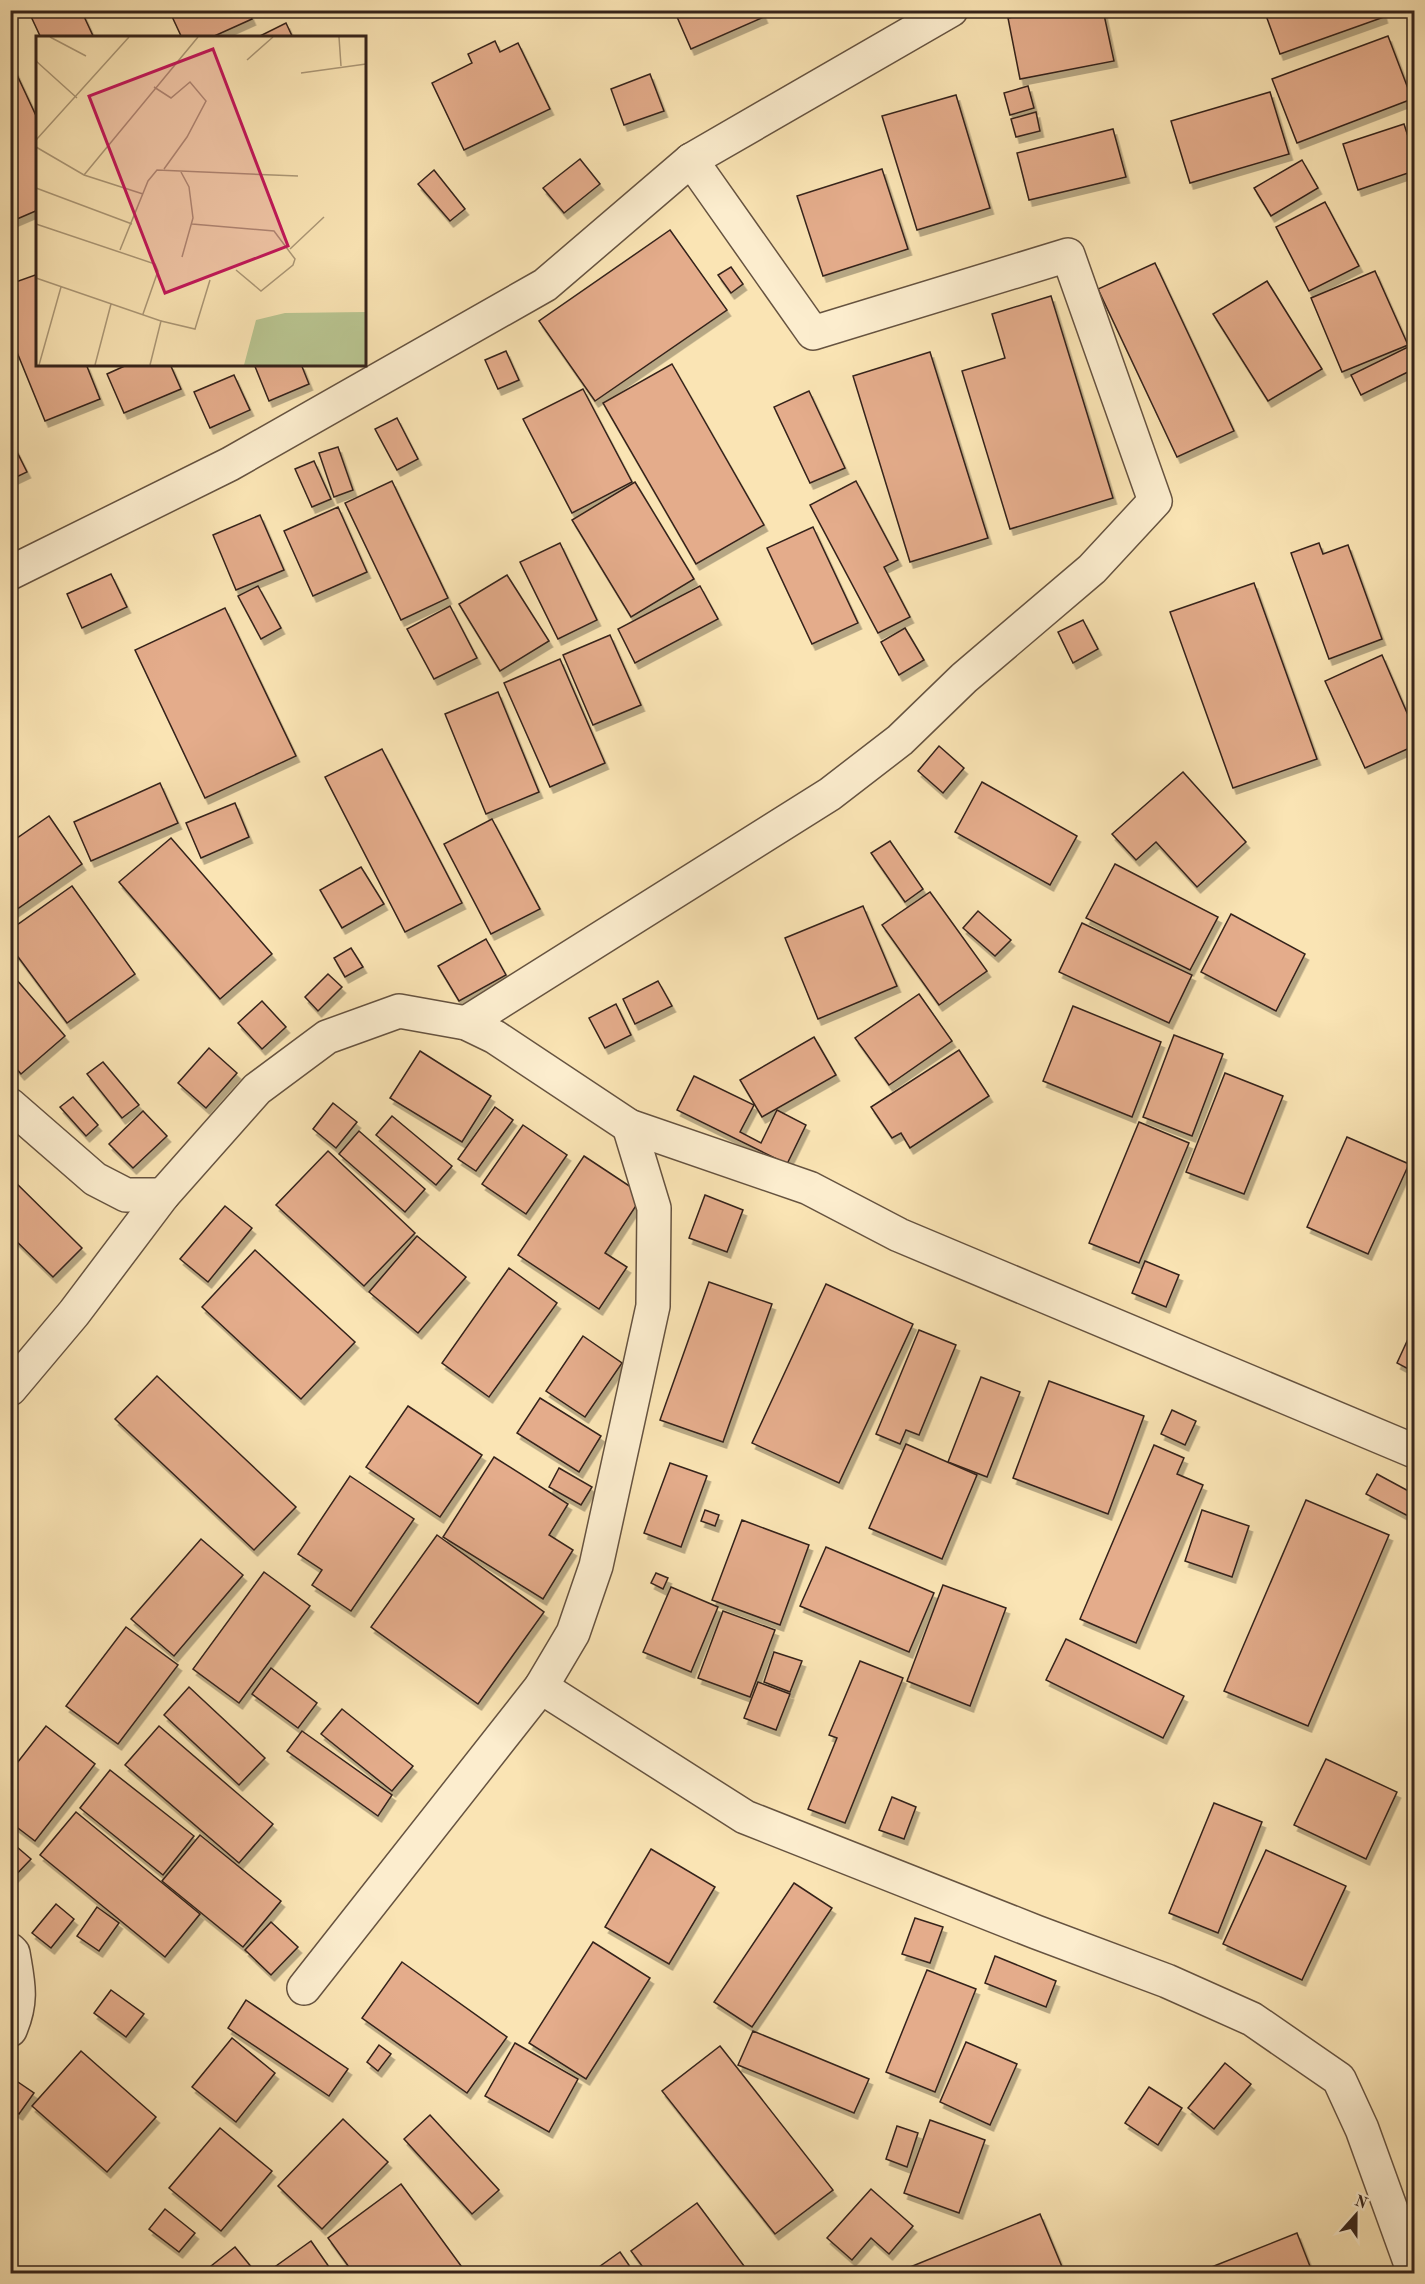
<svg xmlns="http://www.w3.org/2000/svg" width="1425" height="2284" viewBox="0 0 1425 2284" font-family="'Old Standard TT',serif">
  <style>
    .building { fill: #e4ac8b; stroke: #35231a; stroke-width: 1.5; filter: url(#shadow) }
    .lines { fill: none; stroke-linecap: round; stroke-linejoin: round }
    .street-casing { stroke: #665340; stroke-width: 36 }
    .street { stroke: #fcedce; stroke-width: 33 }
    .inset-road { fill: none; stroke: #ab9776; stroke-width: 1.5 }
    .view { fill: #c2185b; fill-opacity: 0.15; stroke: #c2185b; stroke-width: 3 }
    .inset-edge { fill: none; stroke: #35231a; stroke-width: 3 }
  </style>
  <defs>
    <filter id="shadow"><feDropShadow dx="3.5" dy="6" stdDeviation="0" flood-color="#0004"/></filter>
  </defs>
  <rect width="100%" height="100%" fill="#fae4b4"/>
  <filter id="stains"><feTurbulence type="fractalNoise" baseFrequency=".00333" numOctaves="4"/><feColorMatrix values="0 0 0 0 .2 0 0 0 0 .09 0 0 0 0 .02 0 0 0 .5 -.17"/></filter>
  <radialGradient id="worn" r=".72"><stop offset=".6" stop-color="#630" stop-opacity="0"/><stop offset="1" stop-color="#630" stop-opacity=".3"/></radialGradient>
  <g class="building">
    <path d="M28,10H81L94,38H41Z"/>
    <path d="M169,10H248L252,19L210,38H182Z"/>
    <path d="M674,10H761L764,17L691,49Z"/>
    <path d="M1046,10H1103L1114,61L1020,79L1008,18Z"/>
    <path d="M1264,10H1382L1384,17L1280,54Z"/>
    <path d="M286,23L293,38H256Z"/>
    <path d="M1388,36L1412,99L1297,143L1272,79Z"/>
    <path d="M495,41L500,52L518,43L550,109L464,150L432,83L472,63L468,54Z"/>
    <path d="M10,60L38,120V210L10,222Z"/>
    <path d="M650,74L664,111L624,125L611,89Z"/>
    <path d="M1028,86L1034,108L1010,115L1004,93Z"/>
    <path d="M1270,92L1289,154L1190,183L1171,121Z"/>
    <path d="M956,95L990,208L917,230L882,116Z"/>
    <path d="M1036,112L1040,131L1016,137L1011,119Z"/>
    <path d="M1404,124L1414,155V171L1358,190L1343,144Z"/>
    <path d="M1113,129L1126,177L1029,200L1017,153Z"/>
    <path d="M580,159L600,184L564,213L543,188Z"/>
    <path d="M1302,160L1318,188L1271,216L1254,188Z"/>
    <path d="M882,169L908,249L823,276L797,196Z"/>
    <path d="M434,170L465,209L450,221L418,184Z"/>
    <path d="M1325,202L1359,266L1309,291L1276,227Z"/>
    <path d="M670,230L727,310L595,401L539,321Z"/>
    <path d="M1155,263L1234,431L1177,457L1098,289Z"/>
    <path d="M731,267L743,284L731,293L718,275Z"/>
    <path d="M1375,271L1408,345L1342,372L1311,298Z"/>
    <path d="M38,274V364H86L100,399L45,421L10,335V284Z"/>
    <path d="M1267,281L1322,369L1268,401L1213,314Z"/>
    <path d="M1051,296L1113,498L1010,529L962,371L1005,358L992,314Z"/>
    <path d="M1408,347L1414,361V369L1361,395L1351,375Z"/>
    <path d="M506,351L519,380L498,389L485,360Z"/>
    <path d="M930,352L988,538L910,562L853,376Z"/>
    <path d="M129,364H170L181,389L124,413L107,374Z"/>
    <path d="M254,364H301L309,384L269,401Z"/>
    <path d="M672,364L764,525L696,564L603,403Z"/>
    <path d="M234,375L250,410L210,428L194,392Z"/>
    <path d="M583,389L632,482L572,513L523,419Z"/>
    <path d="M809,391L845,468L810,483L774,407Z"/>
    <path d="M397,418L418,459L397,470L375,429Z"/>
    <path d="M10,438L27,472L10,480Z"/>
    <path d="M338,447L353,490L334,497L319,453Z"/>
    <path d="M314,461L331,499L312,507L295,469Z"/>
    <path d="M392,481L448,598L401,620L345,503Z"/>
    <path d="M856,481L898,560L884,567L910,617L878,633L810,505Z"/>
    <path d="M635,482L694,579L631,617L572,520Z"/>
    <path d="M338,507L367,572L313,596L284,531Z"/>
    <path d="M260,515L284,570L236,590L213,535Z"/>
    <path d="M813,527L858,623L812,644L767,548Z"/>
    <path d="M560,543L597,620L558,639L520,562Z"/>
    <path d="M1319,543L1323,554L1348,545L1382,639L1329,659L1291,553Z"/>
    <path d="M111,574L127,607L82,628L67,594Z"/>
    <path d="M507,575L549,641L500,671L459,604Z"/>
    <path d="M1254,583L1317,759L1233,788L1170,612Z"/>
    <path d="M258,586L281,628L261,639L238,596Z"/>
    <path d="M700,586L718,619L635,663L618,629Z"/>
    <path d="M450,606L477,658L434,679L407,629Z"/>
    <path d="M225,608L296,756L205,798L135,650Z"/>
    <path d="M1083,620L1098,649L1073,663L1058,632Z"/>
    <path d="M905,628L924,660L899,675L881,642Z"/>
    <path d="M610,635L641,705L593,725L563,655Z"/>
    <path d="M1382,655L1414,729V746L1365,768L1325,681Z"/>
    <path d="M560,659L605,763L550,787L504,683Z"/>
    <path d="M498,692L539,792L486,814L445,714Z"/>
    <path d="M939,746L964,768L943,793L918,771Z"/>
    <path d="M382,749L462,903L405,932L325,777Z"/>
    <path d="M1183,772L1246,842L1197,887L1156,842L1136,860L1112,834Z"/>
    <path d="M982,782L1077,836L1050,885L955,832Z"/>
    <path d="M160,783L178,823L91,861L74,822Z"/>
    <path d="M235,803L249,837L201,858L186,823Z"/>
    <path d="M49,816L82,864L10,914V843Z"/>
    <path d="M492,819L540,909L491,934L444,844Z"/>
    <path d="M171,838L272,954L220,999L119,882Z"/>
    <path d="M890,841L923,889L905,902L871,853Z"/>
    <path d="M1115,864L1218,917L1190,970L1086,918Z"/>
    <path d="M361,867L384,904L342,928L320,890Z"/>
    <path d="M72,886L135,974L67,1023L10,946V930Z"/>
    <path d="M930,892L987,971L939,1005L882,925Z"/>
    <path d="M863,906L897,986L818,1019L785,938Z"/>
    <path d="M978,911L1011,940L995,956L963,928Z"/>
    <path d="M1231,914L1305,954L1276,1011L1201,972Z"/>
    <path d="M1082,923L1192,975L1169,1023L1059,972Z"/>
    <path d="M486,939L506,975L459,1001L438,966Z"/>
    <path d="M351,948L363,967L345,977L334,958Z"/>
    <path d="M10,972L65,1036L21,1074L10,1061Z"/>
    <path d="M328,974L342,987L318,1011L305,997Z"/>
    <path d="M658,981L672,1006L635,1024L623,999Z"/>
    <path d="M919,994L952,1041L889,1085L855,1038Z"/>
    <path d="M262,1001L286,1027L262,1049L238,1023Z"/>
    <path d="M616,1004L631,1035L605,1048L589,1018Z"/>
    <path d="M1073,1006L1161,1042L1132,1117L1043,1081Z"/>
    <path d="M1174,1035L1223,1054L1192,1136L1143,1117Z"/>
    <path d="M814,1037L836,1075L762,1117L740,1080Z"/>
    <path d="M209,1048L237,1073L206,1108L178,1083Z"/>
    <path d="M959,1050L989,1096L910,1148L901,1133L892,1138L871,1107Z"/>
    <path d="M420,1051L491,1096L462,1142L390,1098Z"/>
    <path d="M103,1062L139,1105L122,1118L87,1074Z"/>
    <path d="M1225,1073L1283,1096L1244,1194L1186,1172Z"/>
    <path d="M694,1076L754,1105L740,1132L761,1143L777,1110L806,1125L787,1164L677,1110Z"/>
    <path d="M73,1097L98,1125L86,1136L60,1107Z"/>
    <path d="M333,1103L357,1122L336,1148L313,1129Z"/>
    <path d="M495,1107L513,1120L476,1171L458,1159Z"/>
    <path d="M143,1111L167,1136L133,1168L109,1144Z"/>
    <path d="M392,1116L452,1166L436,1185L376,1135Z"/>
    <path d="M1139,1122L1189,1143L1139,1263L1089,1243Z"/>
    <path d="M523,1125L567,1155L526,1214L482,1184Z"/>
    <path d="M359,1131L425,1189L405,1212L339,1154Z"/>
    <path d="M1347,1137L1409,1164L1368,1254L1307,1227Z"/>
    <path d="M328,1151L415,1233L364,1286L276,1205Z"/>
    <path d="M584,1156L643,1195L605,1253L627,1267L599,1309L518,1255Z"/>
    <path d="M10,1177L82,1248L53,1277L10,1235Z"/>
    <path d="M705,1195L743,1210L727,1252L689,1238Z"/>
    <path d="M225,1206L252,1228L208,1282L180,1259Z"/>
    <path d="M417,1236L466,1277L418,1333L369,1292Z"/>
    <path d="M255,1250L355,1342L301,1399L202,1307Z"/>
    <path d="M1145,1261L1179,1275L1166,1307L1132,1293Z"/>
    <path d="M509,1268L557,1303L489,1397L442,1363Z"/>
    <path d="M709,1282L772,1304L723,1442L660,1420Z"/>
    <path d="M826,1284L913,1324L839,1483L752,1443Z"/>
    <path d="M1414,1326V1372L1397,1363Z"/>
    <path d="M919,1330L956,1345L919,1435L906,1430L900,1444L876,1434Z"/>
    <path d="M583,1336L622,1363L585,1417L546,1391Z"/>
    <path d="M157,1376L296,1507L254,1550L115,1419Z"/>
    <path d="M981,1377L1020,1392L987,1477L948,1462Z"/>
    <path d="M1049,1381L1144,1416L1108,1514L1013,1478Z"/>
    <path d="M540,1398L601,1436L579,1472L517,1433Z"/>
    <path d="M408,1406L482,1455L440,1517L366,1467Z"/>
    <path d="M1172,1410L1196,1421L1185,1445L1161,1434Z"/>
    <path d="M906,1444L977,1475L942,1559L869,1528Z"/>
    <path d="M1154,1445L1184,1458L1177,1474L1203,1485L1136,1643L1080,1619Z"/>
    <path d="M494,1457L568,1504L549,1535L573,1550L543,1599L443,1537Z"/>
    <path d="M670,1463L707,1476L681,1547L644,1533Z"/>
    <path d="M559,1468L592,1487L581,1505L549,1487Z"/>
    <path d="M1377,1474L1414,1494V1509L1410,1517L1366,1494Z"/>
    <path d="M350,1476L414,1519L351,1611L312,1585L322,1570L298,1554Z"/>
    <path d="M1306,1500L1389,1535L1308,1726L1224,1691Z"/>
    <path d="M705,1510L719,1515L715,1526L701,1521Z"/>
    <path d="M1202,1510L1249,1526L1232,1577L1185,1561Z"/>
    <path d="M742,1520L809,1545L780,1625L712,1600Z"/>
    <path d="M437,1535L544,1612L478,1704L371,1627Z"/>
    <path d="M201,1539L243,1575L174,1656L131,1619Z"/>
    <path d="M826,1547L934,1593L909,1652L800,1606Z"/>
    <path d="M264,1572L310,1606L239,1703L193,1669Z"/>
    <path d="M656,1573L668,1578L663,1589L651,1583Z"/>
    <path d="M943,1585L1006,1608L970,1706L907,1681Z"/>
    <path d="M671,1587L718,1607L691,1672L643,1652Z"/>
    <path d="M723,1611L775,1630L750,1697L698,1678Z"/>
    <path d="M126,1627L178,1665L118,1744L66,1706Z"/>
    <path d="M1066,1639L1184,1696L1163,1738L1046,1680Z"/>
    <path d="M774,1652L802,1661L790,1692L764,1682Z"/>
    <path d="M860,1661L903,1678L845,1823L808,1809L837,1738L829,1735Z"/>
    <path d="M271,1668L317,1703L298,1728L252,1694Z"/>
    <path d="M758,1682L790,1694L776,1730L744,1718Z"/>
    <path d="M189,1687L265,1758L239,1785L164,1715Z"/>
    <path d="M342,1709L413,1766L392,1791L321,1734Z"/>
    <path d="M46,1726L95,1764L35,1841L10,1822V1772Z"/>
    <path d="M159,1726L273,1824L239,1863L125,1765Z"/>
    <path d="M302,1731L392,1795L378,1816L287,1751Z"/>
    <path d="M1326,1759L1397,1792L1366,1859L1294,1825Z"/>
    <path d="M110,1770L194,1836L163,1875L80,1808Z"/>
    <path d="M892,1797L916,1807L904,1839L879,1830Z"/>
    <path d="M1214,1803L1262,1822L1218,1933L1169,1913Z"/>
    <path d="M76,1812L200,1914L165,1957L40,1855Z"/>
    <path d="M200,1835L281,1901L243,1947L162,1881Z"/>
    <path d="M10,1841L31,1859L10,1881Z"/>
    <path d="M651,1849L715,1887L669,1964L605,1927Z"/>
    <path d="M1266,1850L1346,1886L1302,1980L1223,1944Z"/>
    <path d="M794,1883L832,1908L752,2027L714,2002Z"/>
    <path d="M56,1904L74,1919L51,1948L32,1933Z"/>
    <path d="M97,1907L119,1923L99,1951L77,1936Z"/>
    <path d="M915,1918L943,1927L930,1963L902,1954Z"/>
    <path d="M271,1922L298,1947L271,1975L245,1950Z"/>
    <path d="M593,1942L650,1978L586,2079L529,2043Z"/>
    <path d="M995,1956L1056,1981L1046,2007L985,1983Z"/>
    <path d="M402,1962L507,2037L467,2093L362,2018Z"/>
    <path d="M927,1970L976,1989L935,2092L886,2072Z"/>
    <path d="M111,1990L144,2014L126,2037L94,2013Z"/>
    <path d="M246,2000L348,2069L329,2096L228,2028Z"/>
    <path d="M753,2031L869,2079L854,2113L738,2065Z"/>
    <path d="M232,2038L275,2073L236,2122L192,2087Z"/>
    <path d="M966,2042L1017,2064L990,2125L940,2102Z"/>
    <path d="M515,2043L578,2079L549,2132L485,2096Z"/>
    <path d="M379,2045L391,2054L378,2071L367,2062Z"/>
    <path d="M720,2046L833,2190L775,2234L662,2091Z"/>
    <path d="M81,2051L156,2117L107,2172L32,2106Z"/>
    <path d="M1225,2063L1251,2084L1214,2129L1188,2108Z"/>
    <path d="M15,2080L34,2093L19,2114L10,2108V2086Z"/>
    <path d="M1149,2087L1182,2108L1158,2145L1125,2123Z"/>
    <path d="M430,2115L499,2190L472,2214L404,2139Z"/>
    <path d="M343,2119L388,2162L322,2229L278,2186Z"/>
    <path d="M930,2120L985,2140L959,2213L904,2193Z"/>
    <path d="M897,2126L918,2133L907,2167L886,2159Z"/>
    <path d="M220,2128L272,2171L221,2231L169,2188Z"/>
    <path d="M401,2184L467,2274H354L328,2238Z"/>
    <path d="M871,2189L913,2226L889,2254L871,2238L852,2260L827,2238Z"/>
    <path d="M697,2203L750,2274H648L631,2251Z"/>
    <path d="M165,2209L195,2233L179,2252L149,2229Z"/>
    <path d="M1040,2214L1065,2274H893Z"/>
    <path d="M1297,2233L1313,2274H1200L1199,2272Z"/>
    <path d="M311,2241L334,2274H270L269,2271Z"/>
    <path d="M235,2247L257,2274H201Z"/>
    <path d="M620,2252L635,2274H589Z"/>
  </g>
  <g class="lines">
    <defs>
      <g id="street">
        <path d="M10,573L230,464L545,285L691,160L951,10"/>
        <path d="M466,1023L830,794L900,740L964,678L1092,569L1155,501L1068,255L813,333L691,160"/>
        <path d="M10,1105L95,1179L126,1195H163"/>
        <path d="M10,1389L74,1313L163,1195L257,1089L327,1037L399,1011L466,1023L495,1037L629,1126L809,1188L899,1235L1414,1451"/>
        <path d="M541,1687L745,1817L1036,1932L1167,1981L1252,2019L1339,2079L1362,2129L1414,2273"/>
        <path d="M10,1950L13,1953C18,1983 23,2000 10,2030"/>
        <path d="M304,1988L541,1687L573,1633L596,1566L653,1306L654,1208L629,1126"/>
      </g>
    </defs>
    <use href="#street" class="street-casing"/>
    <use href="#street" class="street"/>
  </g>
  <g transform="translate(36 36)">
    <rect width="330" height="330" fill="#fae4b4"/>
    <path d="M330,276V329H208L220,284L249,277Z" fill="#b9c591"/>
    <path class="inset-road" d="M14,1L50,20M303,1L305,30M211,24L237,1M0,25L41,62M265,37L330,28M118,51L135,62L154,46L170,65L151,101L128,133M0,104L93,1M0,111L48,139L107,158M145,136L153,151L157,182L146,221M48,139L162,1M0,152L96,188M0,188L119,228L122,235L107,278M156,188L238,195L259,223L257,229L225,255L200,234M254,213L288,181M84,214L112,145L121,134L262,140M0,242L125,285L114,329M125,285L159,293L174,244M3,329L25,251M59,329L75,268"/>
    <path class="view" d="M177,13L252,210L129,257L53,60Z"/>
    <rect width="330" height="330" class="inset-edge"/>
  </g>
  <rect width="1425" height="2284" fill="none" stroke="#fae4b4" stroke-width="36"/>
  <rect x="12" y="12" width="1401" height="2260" fill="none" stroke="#35231a" stroke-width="3"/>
  <rect x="18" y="18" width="1389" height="2248" fill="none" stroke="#35231a" stroke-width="1.5"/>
  <g transform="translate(1356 2215) rotate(21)" stroke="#fcedce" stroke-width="4.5" paint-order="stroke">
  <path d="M0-4.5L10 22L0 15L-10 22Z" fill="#35231a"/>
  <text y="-9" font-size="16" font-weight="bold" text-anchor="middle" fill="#35231a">N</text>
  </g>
  <rect width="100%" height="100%" filter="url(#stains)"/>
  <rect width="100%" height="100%" fill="url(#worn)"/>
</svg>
